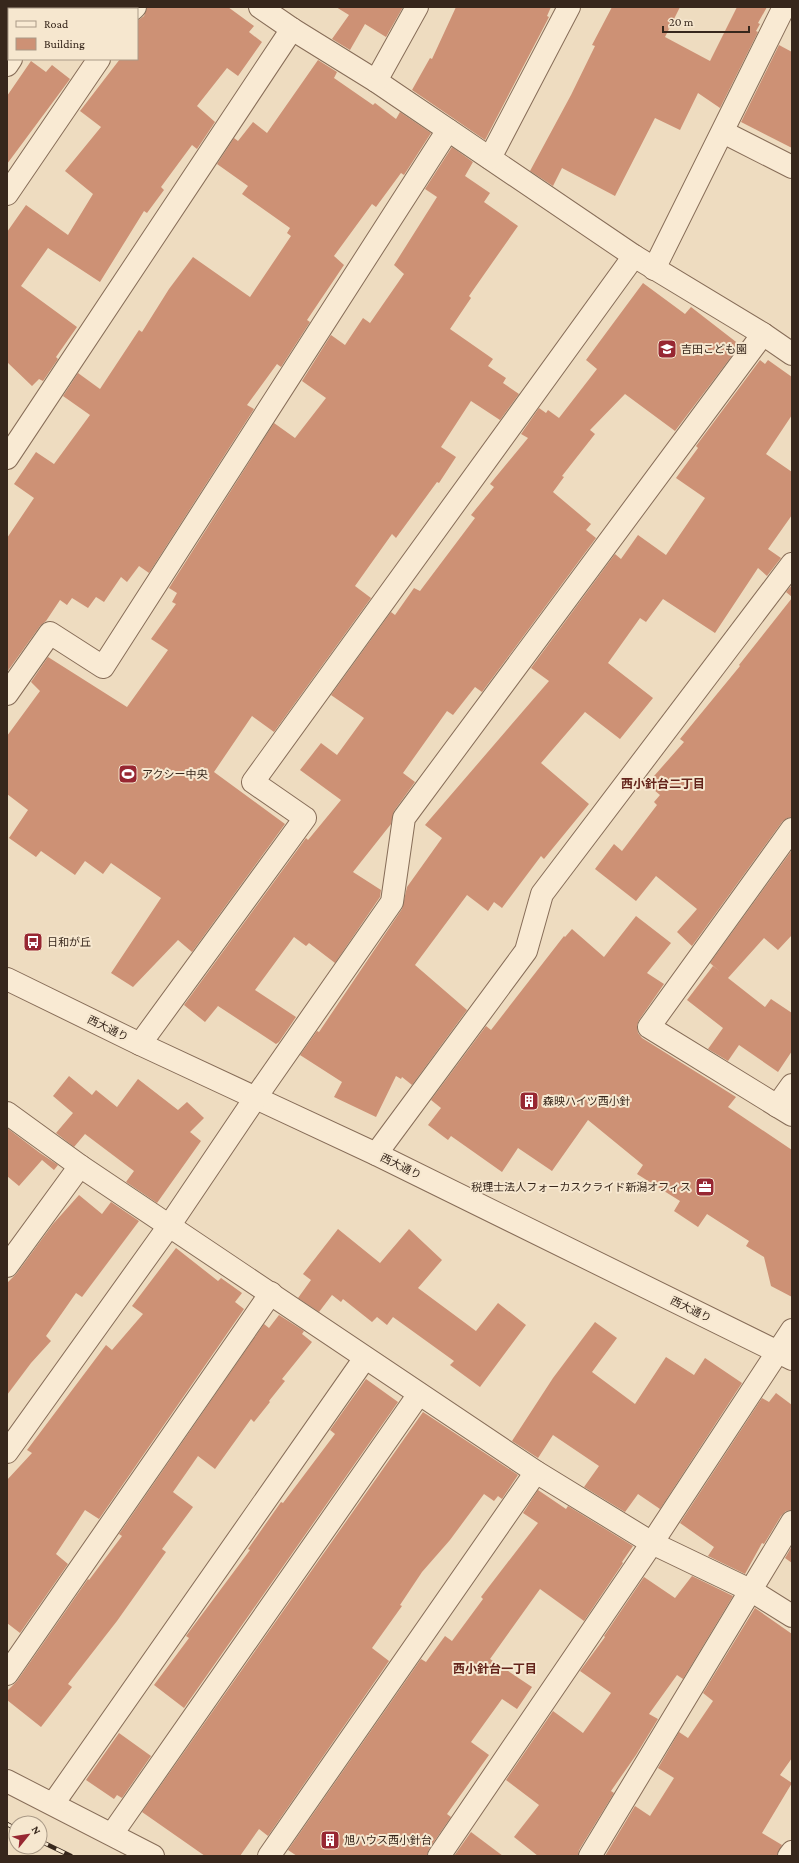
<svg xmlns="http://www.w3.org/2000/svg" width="799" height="1863" viewBox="0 0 799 1863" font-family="'Crimson Pro','Noto Sans JP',serif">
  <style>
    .building { fill: #cd9175 }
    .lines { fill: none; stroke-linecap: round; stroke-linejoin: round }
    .minor-casing { stroke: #876d58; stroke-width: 24 }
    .minor { stroke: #f9ead3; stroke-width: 22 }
    .rail-casing { stroke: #37271c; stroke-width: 4.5 }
    .rail { stroke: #f6e7cf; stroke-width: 3; stroke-dasharray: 9; stroke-linecap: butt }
    .labels { text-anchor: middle; stroke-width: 4; stroke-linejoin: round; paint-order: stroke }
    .poi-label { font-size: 11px; fill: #37271c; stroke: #f6e7cf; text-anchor: start }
    .street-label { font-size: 11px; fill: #37271c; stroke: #f6e7cf }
    .neighbourhood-label { font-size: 12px; font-weight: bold; fill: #64241b; stroke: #f6e7cf }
  </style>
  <rect width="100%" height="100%" fill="#eedcc0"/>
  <g class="building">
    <path d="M147,7H228L254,26L249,32L262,42L238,76L227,68L197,106L215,122L197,149L192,145L161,187L164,190L147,213L144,211L100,282L48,248L21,286L77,327L56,357L58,359L43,381L39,379L32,386L7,362V232L26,205L68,235L93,194L65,171L101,127L80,111L120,59H137V21L144,16Z"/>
    <path d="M336,7H403L386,37L365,24L350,50L332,39L349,15Z"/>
    <path d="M456,7H551L547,16L549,17L485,140L412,90L430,58L432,59Z"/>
    <path d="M612,7H680L665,37L710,61L737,7H767L758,23L760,24L756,31L758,32L720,108L698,93L680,130L655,118L615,196L562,168L553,186L530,171L571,95L595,46L592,45Z"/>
    <path d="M779,45L792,52V148L741,122Z"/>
    <path d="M318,60L337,72L334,78L373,105L375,103L396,119L400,112L431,133L404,175L401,173L376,207L372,204L334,256L344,265L307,320L310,322L281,367L277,364L247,405L254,409L149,573L139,566L127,582L121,577L104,602L96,597L88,608L72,598L67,605L60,600L46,621L40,626L7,672V538L34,498L14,484L36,452L54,464L90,415L63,396L78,373L100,389L139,330L142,332L169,289L193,257L250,297L291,236L287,233L290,228L242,194L248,186L217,164L234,138L238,141L253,122L267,133Z"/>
    <path d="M31,61L46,72L52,65L70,79L7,164V96Z"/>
    <path d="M452,147L473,162L465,176L490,193L484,202L518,226L469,296L471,298L450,329L493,359L488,366L506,378L503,383L519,394L500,420L471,401L441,447L456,457L439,483L437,482L396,538L392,534L355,586L371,598L274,732L252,716L214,772L285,824L192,952L178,940L133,987L111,973L161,898L111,863L103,874L85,861L75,875L41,851L36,857L9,838L28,810L7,794V736L40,691L31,682L48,657L127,707L168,650L151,639L176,604L172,602L177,593L169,588L274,423L295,438L326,398L302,381L331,335L345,345L363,318L370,323L404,274L394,265L437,197L425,189Z"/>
    <path d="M643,283L685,314L691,307L740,345L675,431L625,394L590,430L595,434L562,476L564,477L553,492L591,524L586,530L596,538L482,692L475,687L453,715L447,711L403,773L415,782L394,811L391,824L353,872L381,890L380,897L335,963L309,943L306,946L294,937L255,990L296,1017L279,1042L276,1044L218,1006L205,1022L184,1005L306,838L308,840L341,800L300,770L321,743L337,755L364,718L331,695L391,612L395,615L414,588L420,591L475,518L471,515L494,487L490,484L528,438L521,434L539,408L546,413L548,410L559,418L597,369L586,360Z"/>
    <path d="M760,360L765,364L768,360L792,377V415L766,454L792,472V515L768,549L781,558L767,576L758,568L715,633L663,599L646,622L640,618L608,663L653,698L620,739L585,712L541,763L589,804L544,859L541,856L502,908L494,902L488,911L467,895L415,965L467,1010L412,1085L402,1077L401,1079L396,1076L376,1117L334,1097L342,1082L300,1055L317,1031L319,1032L402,909L407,887L442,838L425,825L549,681L531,668L615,554L621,559L638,535L666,555L705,498L676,478L698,448L696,446Z"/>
    <path d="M792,585V597L786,592Z"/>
    <path d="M792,598V817L787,818L782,822L692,946L677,932L697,909L656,876L636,901L595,869L614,844L622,851L657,805L654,802L660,795L647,784L684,742L680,739L740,666L739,665Z"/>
    <path d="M792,850V935L778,950L764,938L728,978L765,1007L771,999L792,1013V1051L778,1072L739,1045L728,1061L708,1049L723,1028L687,1000L713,966L719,971L710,963Z"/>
    <path d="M636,916L671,943L647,973L664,984L639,1020L637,1026L638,1033L642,1038L736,1097L728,1107L792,1150V1297L771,1286L764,1257L746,1246L749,1241L707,1214L698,1227L674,1211L680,1201L637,1174L643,1165L588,1120L552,1171L518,1148L502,1172L451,1136L448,1140L428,1125L441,1108L431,1100L486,1026L491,1030L564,936L565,937L572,929L604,957Z"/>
    <path d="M69,1076L92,1095L96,1090L117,1107L138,1079L178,1110L187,1102L204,1118L190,1132L201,1141L157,1203L126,1182L134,1171L85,1134L74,1147L56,1133L73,1113L53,1096Z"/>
    <path d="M7,1128L40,1153L58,1165L54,1170L42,1160L19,1186L7,1176Z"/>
    <path d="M79,1195L102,1214L111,1202L139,1221L82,1297L76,1293L46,1336L51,1341L31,1363L7,1395V1283L17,1273L53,1224Z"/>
    <path d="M338,1229L380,1263L409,1229L442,1260L418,1288L476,1331L498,1303L526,1325L480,1387L450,1365L454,1361L393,1317L387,1325L377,1317L372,1322L343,1299L341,1302L332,1295L319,1312L298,1298L311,1280L303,1274Z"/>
    <path d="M176,1248L218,1281L221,1278L242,1293L235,1302L244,1309L99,1519L85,1510L56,1554L68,1564L20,1633L7,1623V1480L32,1453L27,1450L106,1345L112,1350L143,1314L132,1306Z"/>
    <path d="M279,1315L304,1331L302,1334L312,1342L282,1379L285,1381L269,1401L270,1402L254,1422L251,1419L215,1469L198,1456L173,1492L193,1507L162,1549L166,1552L117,1621L68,1684L72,1687L41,1727L7,1700V1691L17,1681L88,1579L89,1580L122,1536L119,1534L264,1324L269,1328Z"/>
    <path d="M595,1322L617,1338L592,1372L635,1404L666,1357L694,1375L705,1358L742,1383L660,1509L638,1494L625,1512L584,1487L599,1466L553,1435L538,1458L512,1441L553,1378Z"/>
    <path d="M366,1379L398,1402L184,1708L154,1685L189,1638L186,1636L250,1550L248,1549L281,1502L283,1503L335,1434L330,1430Z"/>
    <path d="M776,1393L792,1405V1510L786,1511L781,1516L764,1544L762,1543L745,1574L708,1556L714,1547L680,1523L762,1398L769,1402Z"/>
    <path d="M423,1412L518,1475L502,1499L498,1496L494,1501L484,1494L450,1540L422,1572L400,1605L402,1606L372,1648L389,1661L268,1836L259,1829L240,1856H205L142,1812Z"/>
    <path d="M538,1490L566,1509L568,1506L633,1546L622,1562L623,1563L584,1621L540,1589L490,1659L532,1687L517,1709L502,1699L471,1742L489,1755L447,1814L451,1817L429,1849L427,1856H297L288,1850L421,1659L426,1662L445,1636L452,1641L483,1599L481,1597L538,1523L523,1513Z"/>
    <path d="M792,1546V1563L785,1558Z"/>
    <path d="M692,1576L733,1596L683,1679L677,1675L649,1714L658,1719L636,1755L611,1791L614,1793L579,1850L578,1856H538L514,1837L539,1805L506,1780L553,1711L583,1733L611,1693L580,1671L605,1637L604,1636L644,1577L675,1598Z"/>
    <path d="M755,1608L792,1634V1758L780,1775L792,1783L762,1833L782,1845L777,1856H605L635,1806L650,1816L674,1778L658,1768L679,1732L688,1738L713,1701L703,1693Z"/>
    <path d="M119,1733L151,1756L122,1798L117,1795L114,1799L86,1780Z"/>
    <path d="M471,1832L503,1856H454Z"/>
  </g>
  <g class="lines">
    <defs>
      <g id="minor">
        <path d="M260,7L292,29L376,81L634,256L763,334L792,354"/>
        <path d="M45,9L46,7"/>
        <path d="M133,9L135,7"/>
        <path d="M7,65L11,59"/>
        <path d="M376,81L417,7"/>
        <path d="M723,132L792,167"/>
        <path d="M490,158L569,7"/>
        <path d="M7,194L99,59"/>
        <path d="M654,269L784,7"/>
        <path d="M7,458L292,29"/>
        <path d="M7,694L50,633L103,667L448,130"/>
        <path d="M792,829L649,1027L792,1115"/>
        <path d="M7,979L140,1044L376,1154L792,1359"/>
        <path d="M140,1044L305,818L253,782L634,256"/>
        <path d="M777,1106L792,1085"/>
        <path d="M7,1113L80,1166L536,1472L652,1543L752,1591L792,1616"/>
        <path d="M376,1154L526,951L542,894L792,564"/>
        <path d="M7,1266L80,1166"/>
        <path d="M7,1452L169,1226L256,1097L392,902L404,818L763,334"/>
        <path d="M7,1674L271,1293"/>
        <path d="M7,1781L153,1856"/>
        <path d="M53,1804L365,1358"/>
        <path d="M112,1834L419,1394"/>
        <path d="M269,1856L536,1472"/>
        <path d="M439,1856L652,1543L792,1330"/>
        <path d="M590,1856L792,1522"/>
        <path d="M789,1856L792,1852"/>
      </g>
    </defs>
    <use href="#minor" class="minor-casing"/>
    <use href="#minor" class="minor"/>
    <defs>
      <g id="rail">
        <path d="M7,1824L16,1829"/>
        <path d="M40,1841L71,1856"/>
      </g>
    </defs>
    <use href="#rail" class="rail-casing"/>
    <use href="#rail" class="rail"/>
  </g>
  <defs>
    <symbol id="school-square" viewBox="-11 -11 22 22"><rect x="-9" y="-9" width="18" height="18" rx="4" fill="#972732" stroke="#f6e7cf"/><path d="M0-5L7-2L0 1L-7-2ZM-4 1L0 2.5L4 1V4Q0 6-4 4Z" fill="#fff"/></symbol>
    <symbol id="stadium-square" viewBox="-11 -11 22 22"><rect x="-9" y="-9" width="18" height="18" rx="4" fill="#972732" stroke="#f6e7cf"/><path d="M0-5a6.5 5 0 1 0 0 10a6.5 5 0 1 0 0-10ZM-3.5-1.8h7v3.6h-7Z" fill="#fff"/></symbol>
    <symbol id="bus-square" viewBox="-11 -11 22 22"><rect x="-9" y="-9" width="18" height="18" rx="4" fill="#972732" stroke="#f6e7cf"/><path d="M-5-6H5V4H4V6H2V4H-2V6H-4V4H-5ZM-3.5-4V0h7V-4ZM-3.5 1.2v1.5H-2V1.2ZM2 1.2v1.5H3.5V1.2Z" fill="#fff"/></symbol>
    <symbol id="building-square" viewBox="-11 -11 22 22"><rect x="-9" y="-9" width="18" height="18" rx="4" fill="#972732" stroke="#f6e7cf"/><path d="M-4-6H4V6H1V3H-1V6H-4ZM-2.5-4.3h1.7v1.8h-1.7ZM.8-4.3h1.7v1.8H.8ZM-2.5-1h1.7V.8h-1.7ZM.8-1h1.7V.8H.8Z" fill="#fff"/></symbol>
    <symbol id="office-square" viewBox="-11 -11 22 22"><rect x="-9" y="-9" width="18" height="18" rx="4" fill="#972732" stroke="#f6e7cf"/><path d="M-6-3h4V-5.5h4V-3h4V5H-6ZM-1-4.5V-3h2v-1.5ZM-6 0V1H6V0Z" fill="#fff"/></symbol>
  </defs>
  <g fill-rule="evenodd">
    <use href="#school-square" x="656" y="338" width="22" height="22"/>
    <use href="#stadium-square" x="117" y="763" width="22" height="22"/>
    <use href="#bus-square" x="22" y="931" width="22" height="22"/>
    <use href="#building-square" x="518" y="1090" width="22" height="22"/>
    <use href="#office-square" x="694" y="1176" width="22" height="22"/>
    <use href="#building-square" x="319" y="1829" width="22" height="22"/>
  </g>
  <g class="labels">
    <g class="poi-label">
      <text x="681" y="353">吉田こども園</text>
      <text x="142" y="778">アクシー中央</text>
      <text x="47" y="946">日和が丘</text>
      <text x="543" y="1105">森映ハイツ西小針</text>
      <text x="691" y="1191" text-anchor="end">税理士法人フォーカスクライド新潟オフィス</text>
      <text x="344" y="1844">旭ハウス西小針台</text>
    </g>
    <g class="street-label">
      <text transform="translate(108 1028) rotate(26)" y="4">西大通り</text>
      <text transform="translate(401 1166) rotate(26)" y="4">西大通り</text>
      <text transform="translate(691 1309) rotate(26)" y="4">西大通り</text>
    </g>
    <g class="neighbourhood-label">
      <text x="663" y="788">西小針台二丁目</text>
      <text x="495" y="1673">西小針台一丁目</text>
    </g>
  </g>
  <rect width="799" height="1863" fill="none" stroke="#37271c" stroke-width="16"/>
  <rect x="8" y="8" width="130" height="52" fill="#f6e7cf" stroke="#aa9a87"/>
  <rect x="16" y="21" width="20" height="6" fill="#f9ead3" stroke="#aa9a87"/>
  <text x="44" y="28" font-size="12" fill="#37271c">Road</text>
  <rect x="16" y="38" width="20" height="12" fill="#cd9175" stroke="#aa9a87"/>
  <text x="44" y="48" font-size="12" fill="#37271c">Building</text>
  <g transform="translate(28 1835) rotate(60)"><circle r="19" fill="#f6e7cf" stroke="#aa9a87"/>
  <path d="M0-3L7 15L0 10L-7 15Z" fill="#972732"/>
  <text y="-6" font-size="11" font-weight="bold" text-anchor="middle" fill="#37271c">N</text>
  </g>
  <path d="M663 26v6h86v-6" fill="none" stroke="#37271c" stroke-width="2"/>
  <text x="669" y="26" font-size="12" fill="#37271c" stroke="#f6e7cf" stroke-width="3" paint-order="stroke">20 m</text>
</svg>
